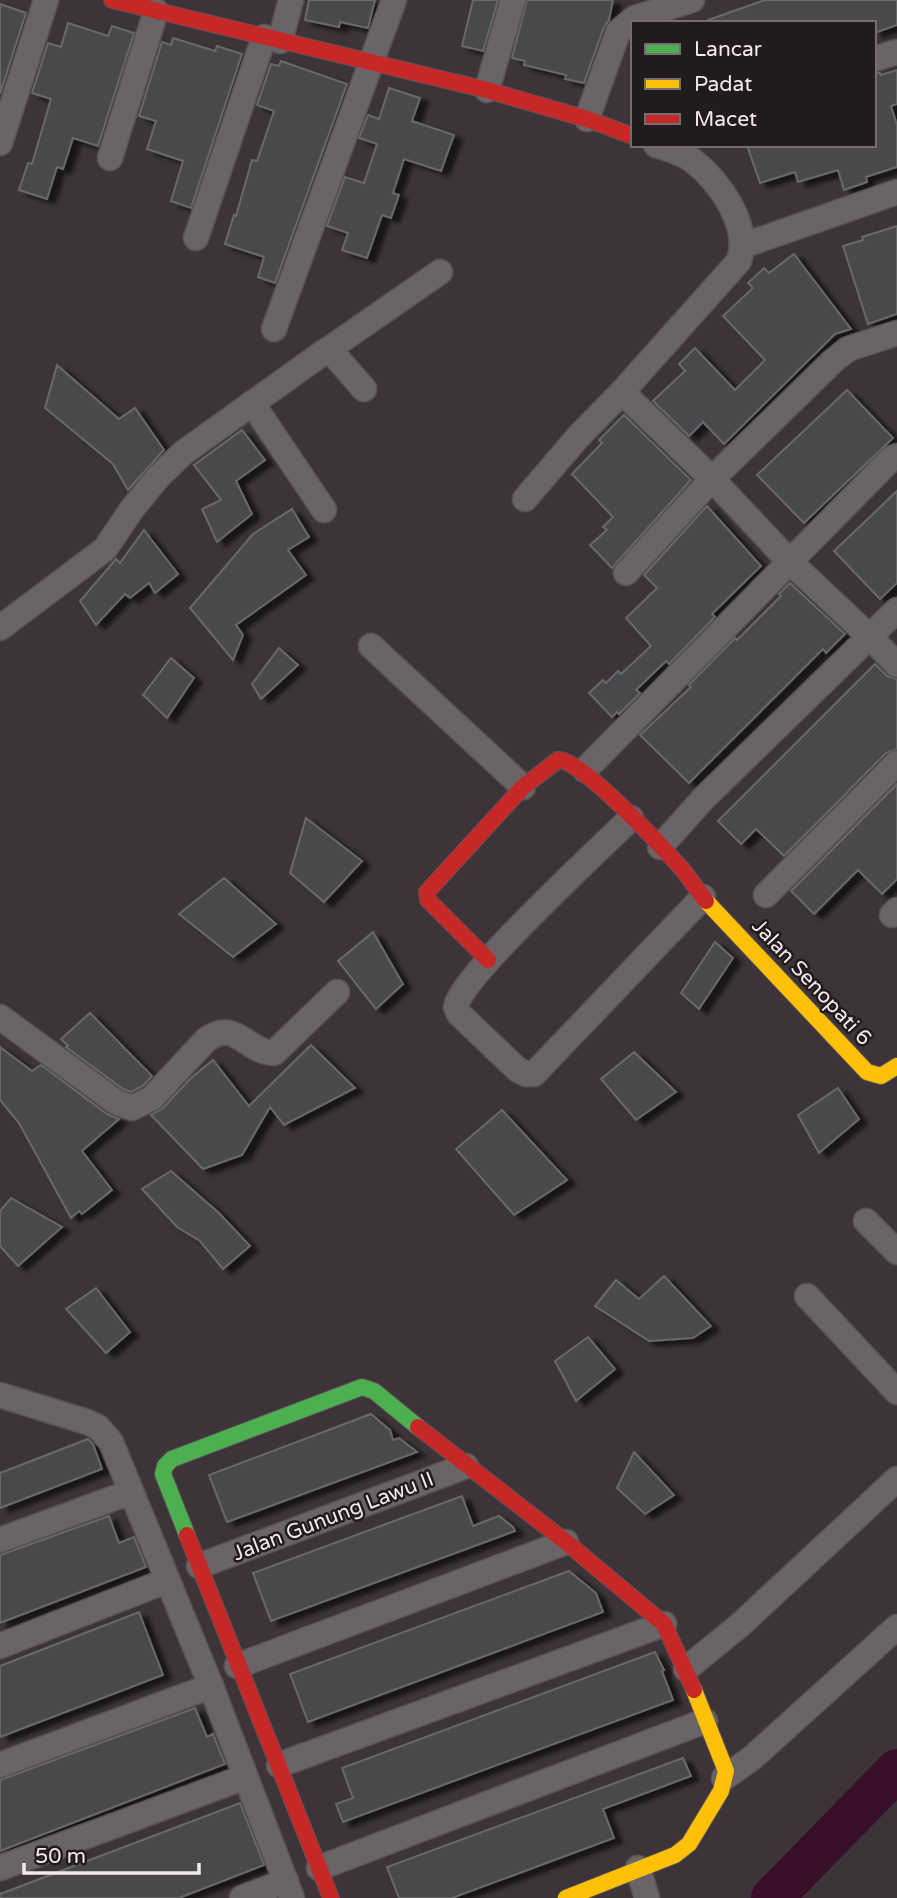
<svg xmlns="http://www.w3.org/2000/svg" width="897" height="1898" viewBox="0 0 897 1898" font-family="'Varela Round',sans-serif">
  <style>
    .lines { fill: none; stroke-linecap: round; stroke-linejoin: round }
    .river { stroke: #390e28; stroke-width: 42 }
    .building { fill: #4a4a4c; stroke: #67686a; stroke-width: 2; filter: url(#shadow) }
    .street-casing { stroke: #595255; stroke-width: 27 }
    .fast-casing { stroke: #595255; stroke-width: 18 }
    .slow-casing { stroke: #595255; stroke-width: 18 }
    .jam-casing { stroke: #595255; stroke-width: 18 }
    .street { stroke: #6a6467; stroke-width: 24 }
    .fast { stroke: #4caf50; stroke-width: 16 }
    .slow { stroke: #ffc107; stroke-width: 16 }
    .jam { stroke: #c62828; stroke-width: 16 }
    .labels { text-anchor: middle; stroke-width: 5; stroke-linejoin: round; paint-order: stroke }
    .street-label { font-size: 21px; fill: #f3e9ee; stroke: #221b1e }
  </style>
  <defs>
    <filter id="shadow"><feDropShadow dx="8" dy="4.5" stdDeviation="2" flood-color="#0009"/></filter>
  </defs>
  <rect width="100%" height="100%" fill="#3c3438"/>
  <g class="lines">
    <path class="river" d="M772,1898L897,1770"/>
  </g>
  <g class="building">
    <path d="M309,0H375L368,28L340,22L339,27L305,20Z"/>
    <path d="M473,0H498L483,51L462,46Z"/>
    <path d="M527,0H613L609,20L604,27L584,83L565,79L566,75L524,65L525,61L512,58Z"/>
    <path d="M765,0H897V25L874,33V23H708V20Z"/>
    <path d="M0,4L26,13L0,94Z"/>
    <path d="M68,23L108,36L112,26L134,33L98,146L73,138L63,169L57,167L47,199L19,190L28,163L32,164L51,99L32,93L48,43L61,47Z"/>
    <path d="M173,38L215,51L217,46L242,54L191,208L171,201L183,161L147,149L156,121L139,116L162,42L171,45Z"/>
    <path d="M281,61L347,84L275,283L258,277L264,257L225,244L234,215L236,216L252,160L257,161L274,111L257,105L271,64L279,66Z"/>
    <path d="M897,70V104L891,106L897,125V167L866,177L867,182L844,190L838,170L798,182L795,172L760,183L747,145H874V73H880L881,75Z"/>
    <path d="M389,88L420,98L412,121L454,135L441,171L404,159L393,193L399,195L391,218L382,215L367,258L342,250L348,233L327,226L345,177L364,183L377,144L359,138L368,115L379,119Z"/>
    <path d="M897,226V314L868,324L843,246L863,240L862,237Z"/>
    <path d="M794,254L851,329L835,334L724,444L703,422L689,436L653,401L685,371L679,364L695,348L735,390L765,360L723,316L753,288L748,283L764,268L769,273Z"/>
    <path d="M57,365L119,419L135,408L164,450L128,490L113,464L45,408Z"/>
    <path d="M847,390L893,438L804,523L757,475Z"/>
    <path d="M624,415L691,480L612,568L590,545L607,530L603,527L613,517L572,474L602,443L599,440Z"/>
    <path d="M242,430L265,460L236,481L252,514L217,542L202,509L221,500L194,465Z"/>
    <path d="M897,491V583L880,599L834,551Z"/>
    <path d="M707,506L761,566L712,614L715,617L669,664L666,661L636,690L640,693L619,714L617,712L612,717L589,693L603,680L606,683L618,671L621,674L651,646L626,618L657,588L644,575Z"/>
    <path d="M292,509L309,537L288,550L306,575L236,625L243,635L233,660L190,608L253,534Z"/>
    <path d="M144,530L178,574L155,593L149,583L130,598L125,594L96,625L80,601L116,559L120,563Z"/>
    <path d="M790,583L845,634L826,653L823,649L689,783L640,735L691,687L689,685L735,638L737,640L781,596L779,594Z"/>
    <path d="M279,648L298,665L261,699L252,684Z"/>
    <path d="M171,658L194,678L167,718L143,695Z"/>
    <path d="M875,664L887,676L897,679V749L886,753L784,856L756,829L741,844L718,821Z"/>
    <path d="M897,784V879L882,894L858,870L814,914L791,891Z"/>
    <path d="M306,818L362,861L324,902L290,873Z"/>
    <path d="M224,878L276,924L233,957L179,914Z"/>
    <path d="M373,932L403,984L376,1009L338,961Z"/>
    <path d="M715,942L733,958L699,1009L681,993Z"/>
    <path d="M90,1013L152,1076L143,1086L131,1092L123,1089L66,1047L68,1046L61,1039Z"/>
    <path d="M311,1045L355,1088L284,1125L270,1107L242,1155L203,1169L151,1115L163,1108L191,1078L213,1060L249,1106Z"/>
    <path d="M0,1047L32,1071L41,1065L107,1114L119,1119L82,1151L112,1190L82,1214L79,1211L71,1218L19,1123L0,1100Z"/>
    <path d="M634,1052L676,1092L636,1120L601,1079Z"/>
    <path d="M838,1088L859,1119L819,1153L798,1115Z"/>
    <path d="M502,1110L567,1180L514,1215L456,1149Z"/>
    <path d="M171,1171L219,1213L250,1246L223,1269L200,1241L177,1227L142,1189Z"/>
    <path d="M11,1198L62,1227L18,1266L0,1246V1211Z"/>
    <path d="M664,1276L711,1326L693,1338L649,1341L595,1306L616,1280L639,1299Z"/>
    <path d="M96,1288L130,1332L106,1353L66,1309Z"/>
    <path d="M588,1337L615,1369L576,1401L555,1361Z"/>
    <path d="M371,1414L390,1430L393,1440L399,1438L417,1452L227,1522L209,1475Z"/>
    <path d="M88,1439L93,1444L102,1469L0,1508V1473Z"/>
    <path d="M634,1452L674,1495L645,1514L617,1488Z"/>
    <path d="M462,1496L473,1526L499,1516L513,1527L515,1531L271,1621L253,1573Z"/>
    <path d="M109,1516L119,1543L134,1537L146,1567L0,1623V1555Z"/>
    <path d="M569,1571L596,1593L603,1612L308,1722L290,1674Z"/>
    <path d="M139,1612L163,1675L0,1737V1666Z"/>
    <path d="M655,1652L664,1670L662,1671L673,1700L343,1822L336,1804L353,1798L342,1768Z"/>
    <path d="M195,1708L207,1737L213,1734L225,1764L0,1851V1780Z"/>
    <path d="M683,1758L691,1776L603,1809L614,1838L452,1898H399L387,1867Z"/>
    <path d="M240,1803L264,1865L179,1898H0V1894Z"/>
  </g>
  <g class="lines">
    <defs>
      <g id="street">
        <path d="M280,41L291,0"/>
        <path d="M874,59L897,52"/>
        <path d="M487,90L513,0"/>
        <path d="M587,119L618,32L635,18L692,0"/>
        <path d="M0,143L46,0"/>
        <path d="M110,158L156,11"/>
        <path d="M196,238L264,37"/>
        <path d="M742,246L897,192"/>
        <path d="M274,329L394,0"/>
        <path d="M329,349L440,272"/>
        <path d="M622,392L712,479L790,562L871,638L897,665"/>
        <path d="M252,403L324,510"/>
        <path d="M525,499L578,437L622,392L739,261C751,225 720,182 692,160C683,153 668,149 656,145"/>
        <path d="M626,573L712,479L833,361L848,349L897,333"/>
        <path d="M0,628L105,549L132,509L159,476L183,453L324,352L329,349L364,389"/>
        <path d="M371,646L523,787"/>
        <path d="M585,770L892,458L897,456"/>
        <path d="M631,818C602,847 460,977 456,1007L459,1014L518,1070L526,1074H534L703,897"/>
        <path d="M660,847L704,798L897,610"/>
        <path d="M766,895L897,763"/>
        <path d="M892,915L897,910"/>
        <path d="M0,1017L116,1102L132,1108L152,1098L206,1040C237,1018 245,1052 274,1053L337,992"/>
        <path d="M866,1221L897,1252"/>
        <path d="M807,1296L897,1392"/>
        <path d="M0,1395L87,1422L98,1427L111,1442L211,1686L292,1898"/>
        <path d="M0,1540L131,1492"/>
        <path d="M199,1566L466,1466"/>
        <path d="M0,1646L166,1581"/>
        <path d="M237,1666L566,1542"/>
        <path d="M686,1669L740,1625L897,1479"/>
        <path d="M0,1765L211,1686"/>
        <path d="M279,1765L664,1624"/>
        <path d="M724,1778L752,1758L897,1627"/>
        <path d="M0,1868L245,1777"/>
        <path d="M319,1868L705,1721"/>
        <path d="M638,1868L647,1898"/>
        <path d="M242,1898L286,1881"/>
      </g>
      <path id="fast" d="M187,1535L163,1474L165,1466L172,1459L362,1387L374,1391L418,1427"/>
      <g id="slow">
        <path d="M706,901L867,1072L881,1076L897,1066"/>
        <path d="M566,1898L675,1855L689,1844L721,1791L726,1771L694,1690"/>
      </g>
      <g id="jam">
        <path d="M112,0L487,90L587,119L633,136"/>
        <path d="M488,960L428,900L427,892L523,787L558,760C579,757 665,850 683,870C691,880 698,891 706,901"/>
        <path d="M418,1427L566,1542L664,1624L694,1690"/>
        <path d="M187,1535L331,1898"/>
      </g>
    </defs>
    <use href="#street" class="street-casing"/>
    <use href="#fast" class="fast-casing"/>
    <use href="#slow" class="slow-casing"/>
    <use href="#jam" class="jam-casing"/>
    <use href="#street" class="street"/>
    <use href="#fast" class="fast"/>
    <use href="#slow" class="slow"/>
    <use href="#jam" class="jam"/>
  </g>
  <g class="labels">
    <g class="street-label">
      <text transform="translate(812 982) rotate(47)" y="7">Jalan Senopati 6</text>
      <text transform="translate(333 1516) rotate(-21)" y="7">Jalan Gunung Lawu II</text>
    </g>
  </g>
  <rect x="631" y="21" width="245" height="126" fill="#221b1e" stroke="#766d71" stroke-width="2"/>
  <rect x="645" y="44" width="35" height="10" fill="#4caf50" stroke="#766d71" stroke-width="2"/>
  <text x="694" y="56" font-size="21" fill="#f3e9ee">Lancar</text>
  <rect x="645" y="79" width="35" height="10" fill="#ffc107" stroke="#766d71" stroke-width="2"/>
  <text x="694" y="91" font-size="21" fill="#f3e9ee">Padat</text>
  <rect x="645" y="114" width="35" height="10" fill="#c62828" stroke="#766d71" stroke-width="2"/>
  <text x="694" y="126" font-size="21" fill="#f3e9ee">Macet</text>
  <path d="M24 1863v10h175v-10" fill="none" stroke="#f3e9ee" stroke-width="3.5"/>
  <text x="35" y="1863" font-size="21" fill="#f3e9ee" stroke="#221b1e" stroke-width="5" paint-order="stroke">50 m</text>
</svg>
